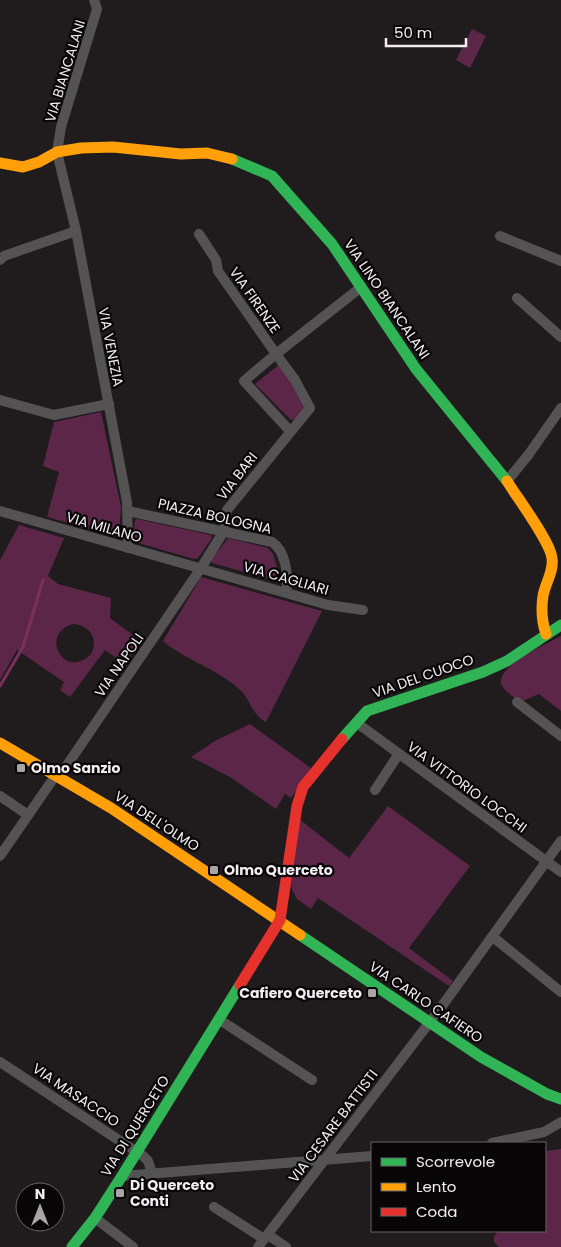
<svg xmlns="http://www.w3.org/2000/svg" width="561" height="1247" viewBox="0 0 561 1247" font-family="Poppins,sans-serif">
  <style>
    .green { fill: #5b2647; fill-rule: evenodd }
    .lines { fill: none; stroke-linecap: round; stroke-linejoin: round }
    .stream { stroke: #7a2f5f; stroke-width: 3 }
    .street { stroke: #545253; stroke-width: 10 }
    .fast { stroke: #30b455; stroke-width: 11 }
    .slow { stroke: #ff9f0a; stroke-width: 11 }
    .jam { stroke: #e5322d; stroke-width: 11 }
    .poi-dot { fill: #a9a4a6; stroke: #090608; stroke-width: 2 }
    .labels { text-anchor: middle; stroke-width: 4.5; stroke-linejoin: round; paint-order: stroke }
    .street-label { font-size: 14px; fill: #f3edf0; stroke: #090608 }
    .poi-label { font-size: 14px; font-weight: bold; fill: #f3edf0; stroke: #090608; text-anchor: start }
  </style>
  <rect width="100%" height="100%" fill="#201c1e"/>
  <g class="green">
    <path d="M472,29L486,36L470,68L456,60Z"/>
    <path d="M281,363L307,408L296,419L291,420L255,384Z"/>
    <path d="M101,412L121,507L119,537L47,517L59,472L43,466L54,422Z"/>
    <path d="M137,519L211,535L212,538L198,558L194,559L135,542L133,540L135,520Z"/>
    <path d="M19,525L64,538L48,576L58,584L111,598L110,618L141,641L125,664L105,650L70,697L60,690L64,682L17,650L0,680V560ZM73,624C90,625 99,639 91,654C65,681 38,634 73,624Z"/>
    <path d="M228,538L268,548L273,554L280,578L277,581L212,563L211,560Z"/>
    <path d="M201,577L322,611L266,722C249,712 252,700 239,689C216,668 185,660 163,641Z"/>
    <path d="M561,636V711L539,694L520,702C514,697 503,691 501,683C497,666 548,643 561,636Z"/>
    <path d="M250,724L311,768L291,798L285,794L276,809L230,777L191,757L215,741Z"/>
    <path d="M388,806L470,866L409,948L453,981L449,986L318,898L311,909L297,899L291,887L299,819L349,858Z"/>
    <path d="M561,1149V1247H499L494,1242V1237L498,1231H545V1151Z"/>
  </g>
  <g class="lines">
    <path class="stream" d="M0,686L23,647L43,580"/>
    <g class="street">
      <path d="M94,0L97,9L61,127L57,152L76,231L127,502L128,548"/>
      <path d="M199,234L216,260L218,271L276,354L360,288"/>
      <path d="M500,236L561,261"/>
      <path d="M0,260L4,256L76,231"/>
      <path d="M517,298L561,337"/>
      <path d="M0,400L54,415L109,404"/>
      <path d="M507,481L529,454L561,408"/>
      <path d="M0,511L328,605L363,610"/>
      <path d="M128,511L272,542C286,551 289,577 286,592"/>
      <path d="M517,702L561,736"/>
      <path d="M357,723L561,872"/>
      <path d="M59,777L201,568L224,531L227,510L310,408L295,380L276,354L244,381L290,431"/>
      <path d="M375,790L398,755"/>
      <path d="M0,796L28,815"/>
      <path d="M0,856L51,782"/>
      <path d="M493,937L561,992"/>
      <path d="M220,1020L312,1080"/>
      <path d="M0,1062L143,1156L148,1161L152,1173"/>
      <path d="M492,1143L544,1132L561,1122"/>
      <path d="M122,1176L372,1156"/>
      <path d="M214,1207L264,1239"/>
      <path d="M95,1218L133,1247"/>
      <path d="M268,1235L286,1247"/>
      <path d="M258,1247L442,1006L561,841"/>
    </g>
    <g class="fast">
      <path d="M232,159L272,176L332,244L416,369L507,481"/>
      <path d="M342,739L367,711L483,672L507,661L561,625"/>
      <path d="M300,935L481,1057L547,1094L561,1099"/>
      <path d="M72,1247L95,1218L122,1176L240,985"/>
    </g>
    <g class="slow">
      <path d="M0,163L23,167L39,162L57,152L81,148L113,147L181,154L207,153L232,159"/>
      <path d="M507,481C518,499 550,541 552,558C554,572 545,583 543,596C541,609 542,622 546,634"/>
      <path d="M0,743L111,808L300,935"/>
    </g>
    <path class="jam" d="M240,985L280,920L297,806L303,787L342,739"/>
  </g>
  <g class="poi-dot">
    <rect x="16" y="763" width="10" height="10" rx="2.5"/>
    <rect x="209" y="865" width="10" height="10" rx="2.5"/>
    <rect x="367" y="988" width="10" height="10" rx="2.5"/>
    <rect x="115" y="1188" width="10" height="10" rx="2.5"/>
  </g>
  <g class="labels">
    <g class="street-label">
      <text transform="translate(65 71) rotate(-73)" y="5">VIA BIANCALANI</text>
      <text transform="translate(387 299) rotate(56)" y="5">VIA LINO BIANCALANI</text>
      <text transform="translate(255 300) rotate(55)" y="5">VIA FIRENZE</text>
      <text transform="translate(111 347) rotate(79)" y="5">VIA VENEZIA</text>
      <text transform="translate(237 476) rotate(-52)" y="5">VIA BARI</text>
      <text transform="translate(215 516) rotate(13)" y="5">PIAZZA BOLOGNA</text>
      <text transform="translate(104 527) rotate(16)" y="5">VIA MILANO</text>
      <text transform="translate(286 578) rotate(16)" y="5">VIA CAGLIARI</text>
      <text transform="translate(119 665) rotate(-55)" y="5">VIA NAPOLI</text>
      <text transform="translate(423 676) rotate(-19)" y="5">VIA DEL CUOCO</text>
      <text transform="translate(467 787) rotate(36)" y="5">VIA VITTORIO LOCCHI</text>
      <text transform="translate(157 821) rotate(33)" y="5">VIA DELL'OLMO</text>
      <text transform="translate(426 1002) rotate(34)" y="5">VIA CARLO CAFIERO</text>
      <text transform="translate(76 1095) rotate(34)" y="5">VIA MASACCIO</text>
      <text transform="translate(135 1126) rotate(-58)" y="5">VIA DI QUERCETO</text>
      <text transform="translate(333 1126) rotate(-53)" y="5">VIA CESARE BATTISTI</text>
    </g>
    <g class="poi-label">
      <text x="31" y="773">Olmo Sanzio</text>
      <text x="224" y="875">Olmo Querceto</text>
      <text x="362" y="998" text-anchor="end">Cafiero Querceto</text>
      <text x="130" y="1190">Di Querceto<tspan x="130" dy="16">Conti</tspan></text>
    </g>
  </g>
  <rect x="371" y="1142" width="175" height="90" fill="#090608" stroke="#676265"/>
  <rect x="381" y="1158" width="25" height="8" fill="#30b455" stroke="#676265"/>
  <text x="416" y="1167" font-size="15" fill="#f3edf0">Scorrevole</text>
  <rect x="381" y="1183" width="25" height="8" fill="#ff9f0a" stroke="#676265"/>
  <text x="416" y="1192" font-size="15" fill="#f3edf0">Lento</text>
  <rect x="381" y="1208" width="25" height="8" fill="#e5322d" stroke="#676265"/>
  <text x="416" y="1217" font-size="15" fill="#f3edf0">Coda</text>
  <g transform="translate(40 1207)"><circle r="24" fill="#090608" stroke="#676265"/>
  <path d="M0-4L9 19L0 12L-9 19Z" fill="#a9a4a6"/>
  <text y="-8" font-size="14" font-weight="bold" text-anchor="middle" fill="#f3edf0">N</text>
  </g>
  <path d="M386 38v8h80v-8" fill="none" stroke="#f3edf0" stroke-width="2.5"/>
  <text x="394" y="38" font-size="15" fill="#f3edf0" stroke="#090608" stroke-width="4" paint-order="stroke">50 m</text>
</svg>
